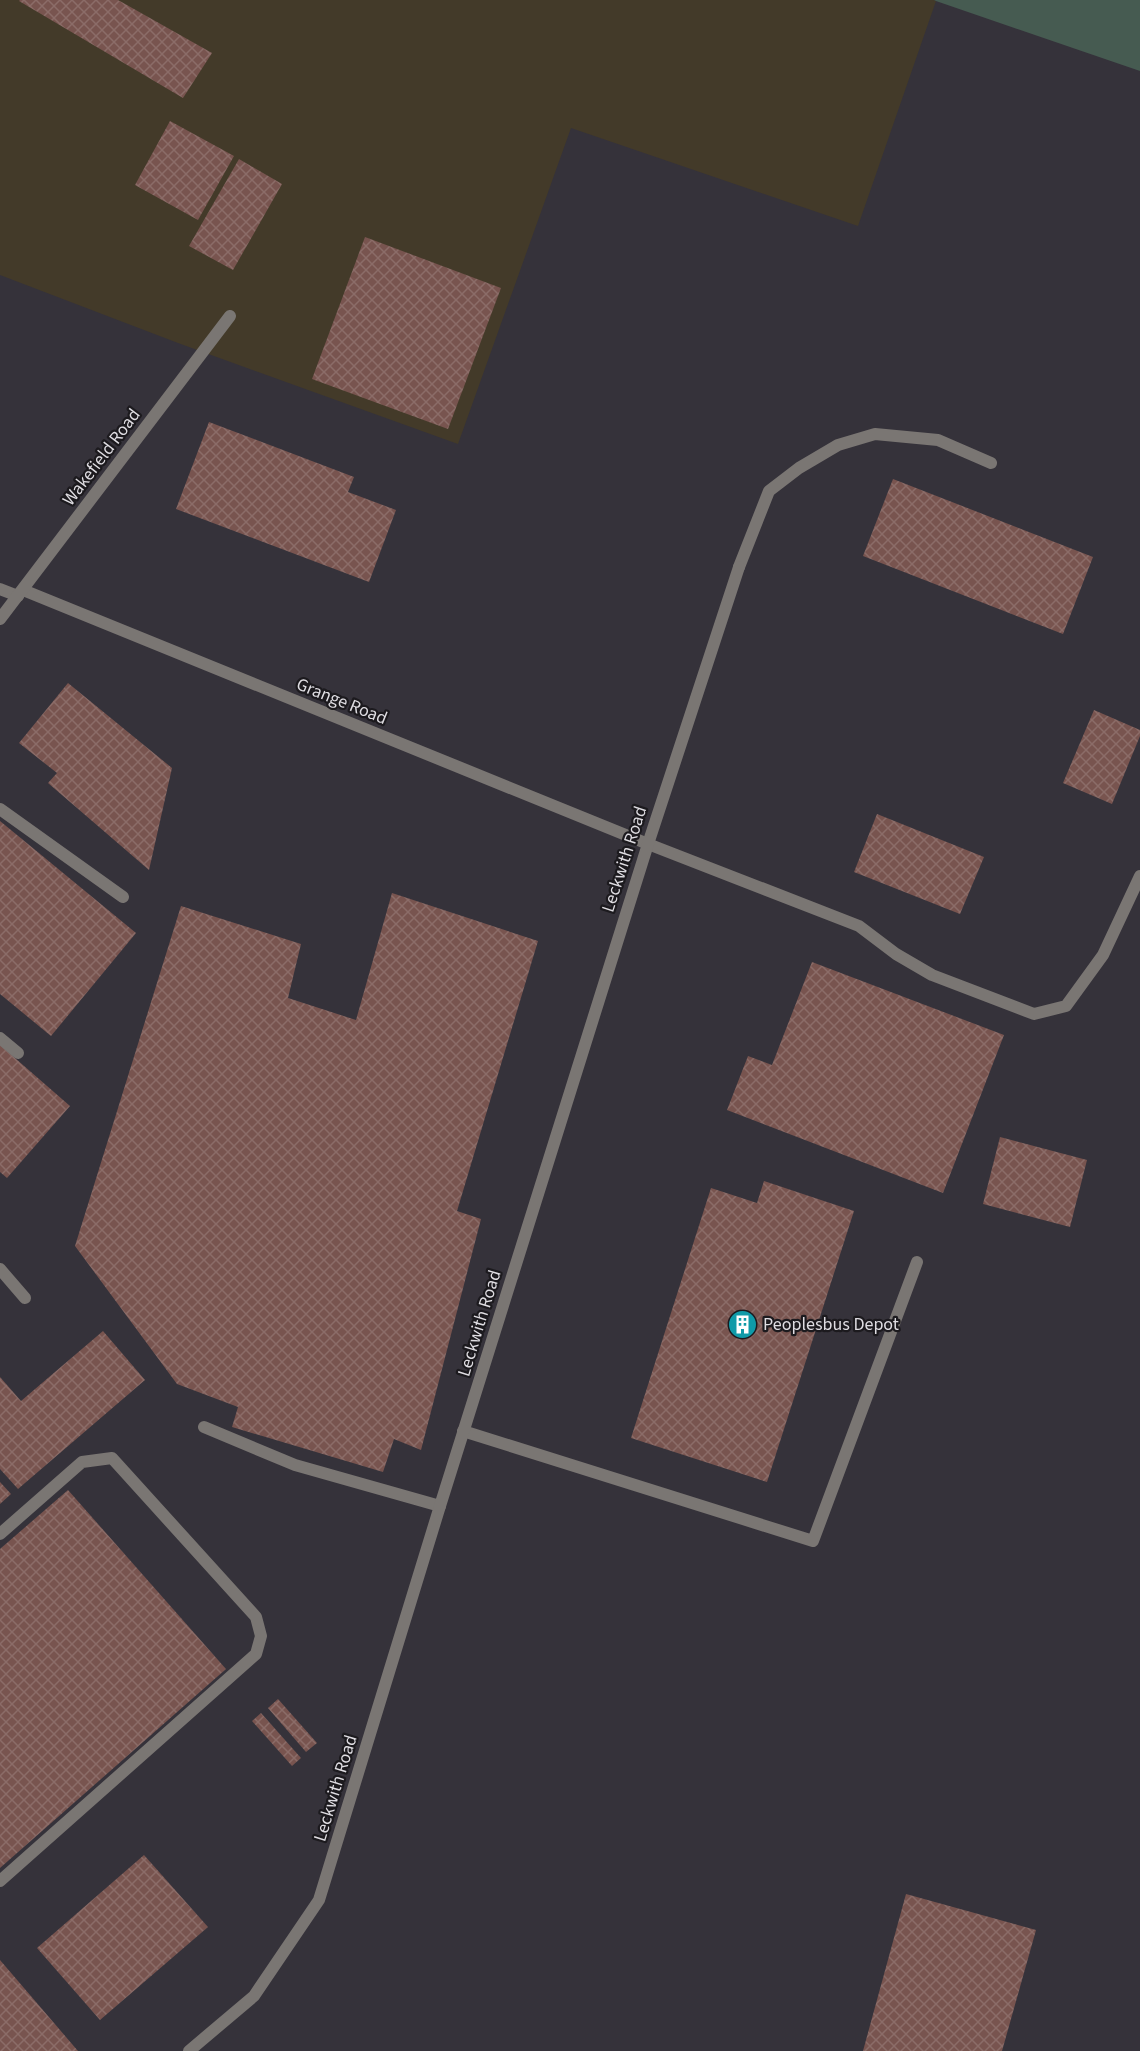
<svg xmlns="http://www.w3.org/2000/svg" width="1140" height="2051" viewBox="0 0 1140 2051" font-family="'Source Sans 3',sans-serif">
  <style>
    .commercial { fill: #433a29 }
    .green { fill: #465b51 }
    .building { fill: url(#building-cross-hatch) }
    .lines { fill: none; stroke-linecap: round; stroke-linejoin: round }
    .service { stroke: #7a7673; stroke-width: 12 }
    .minor { stroke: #7a7673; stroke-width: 12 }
    .labels { text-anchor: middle; stroke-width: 4.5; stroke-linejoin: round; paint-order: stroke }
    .street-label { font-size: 18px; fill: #dfdde2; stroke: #1c1a1e }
    .poi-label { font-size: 18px; fill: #dfdde2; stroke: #1c1a1e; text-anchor: start }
  </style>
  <defs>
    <pattern id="building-cross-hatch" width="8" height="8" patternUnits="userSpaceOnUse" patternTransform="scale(1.5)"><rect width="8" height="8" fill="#78544f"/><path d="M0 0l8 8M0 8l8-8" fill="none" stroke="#8b6c68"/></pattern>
  </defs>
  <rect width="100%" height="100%" fill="#35323a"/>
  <path class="commercial" d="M0,0H934L936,1L858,226L571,128L458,444L178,343L0,275Z"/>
  <path class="green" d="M934,0H1140V71L936,1Z"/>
  <g class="building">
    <path d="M20,0H118L212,53L183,98L19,1Z"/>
    <path d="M170,121L234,156L198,220L135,185Z"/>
    <path d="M239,159L282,184L233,270L189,246Z"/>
    <path d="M365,237L501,288L448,429L312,379Z"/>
    <path d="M209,422L354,477L348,492L396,510L369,582L176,509Z"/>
    <path d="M893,479L1093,557L1063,634L863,556Z"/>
    <path d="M68,683L172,768L149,870L48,783L57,773L19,743Z"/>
    <path d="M1094,710L1140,730V736L1112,804L1063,783Z"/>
    <path d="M877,814L984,857L960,914L854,872Z"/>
    <path d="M0,821L136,933L51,1036L0,994Z"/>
    <path d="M392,893L538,941L457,1211L481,1219L421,1450L394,1439L383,1472L232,1427L238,1407L177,1384L75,1246L181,906L301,944L288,998L356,1020Z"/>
    <path d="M812,962L1004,1035L943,1193L727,1110L748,1056L772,1065Z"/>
    <path d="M0,1045L70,1106L7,1178L0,1172Z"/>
    <path d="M1000,1137L1087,1160L1070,1227L983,1204Z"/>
    <path d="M764,1181L854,1211L767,1482L631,1438L711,1188L757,1203Z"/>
    <path d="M103,1331L145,1380L18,1489L0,1469V1377L21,1401Z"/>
    <path d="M0,1482L11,1494L0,1504Z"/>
    <path d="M68,1490L226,1669L0,1868V1549Z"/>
    <path d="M278,1699L317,1743L306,1752L268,1708Z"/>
    <path d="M261,1713L301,1758L292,1766L252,1721Z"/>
    <path d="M144,1855L208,1927L100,2020L37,1948Z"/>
    <path d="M906,1894L1036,1930L1002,2051H863Z"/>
    <path d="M0,1960L78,2051H0Z"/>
  </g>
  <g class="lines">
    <g class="service">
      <path d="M739,567L769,491L799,468L838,445L875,434L938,440L991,463"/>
      <path d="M0,589L18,596"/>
      <path d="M0,809L123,897"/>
      <path d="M648,844L859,926L896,954L932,975L1034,1014L1066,1006L1103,955L1140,876"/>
      <path d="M0,1038L18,1053"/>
      <path d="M0,1269L25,1298"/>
      <path d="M204,1427L295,1465L440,1506"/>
      <path d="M463,1431L813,1541L917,1262"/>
      <path d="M0,1534L82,1462L112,1458L256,1617L261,1636L256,1654L0,1881"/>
    </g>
    <g class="minor">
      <path d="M23,590L648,844"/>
      <path d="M0,619L230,316"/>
      <path d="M189,2051L254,1996L319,1900L440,1506L648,844L739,567"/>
    </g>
  </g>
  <defs>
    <symbol id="building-disc" viewBox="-11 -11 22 22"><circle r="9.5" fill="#0f9aa8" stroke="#1c1a1e"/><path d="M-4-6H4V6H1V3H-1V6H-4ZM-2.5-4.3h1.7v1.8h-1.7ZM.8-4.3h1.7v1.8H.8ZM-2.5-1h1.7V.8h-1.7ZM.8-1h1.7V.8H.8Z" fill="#fff"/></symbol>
  </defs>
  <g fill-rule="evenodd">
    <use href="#building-disc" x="726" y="1308" width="33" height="33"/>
  </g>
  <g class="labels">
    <g class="street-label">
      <text transform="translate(101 457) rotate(-53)" y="6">Wakefield Road</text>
      <text transform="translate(342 701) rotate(22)" y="6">Grange Road</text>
      <text transform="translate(624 859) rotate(-72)" y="6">Leckwith Road</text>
      <text transform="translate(479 1323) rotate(-73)" y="6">Leckwith Road</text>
      <text transform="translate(335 1788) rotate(-73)" y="6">Leckwith Road</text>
    </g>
    <g class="poi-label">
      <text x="763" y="1330">Peoplesbus Depot</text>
    </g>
  </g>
</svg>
